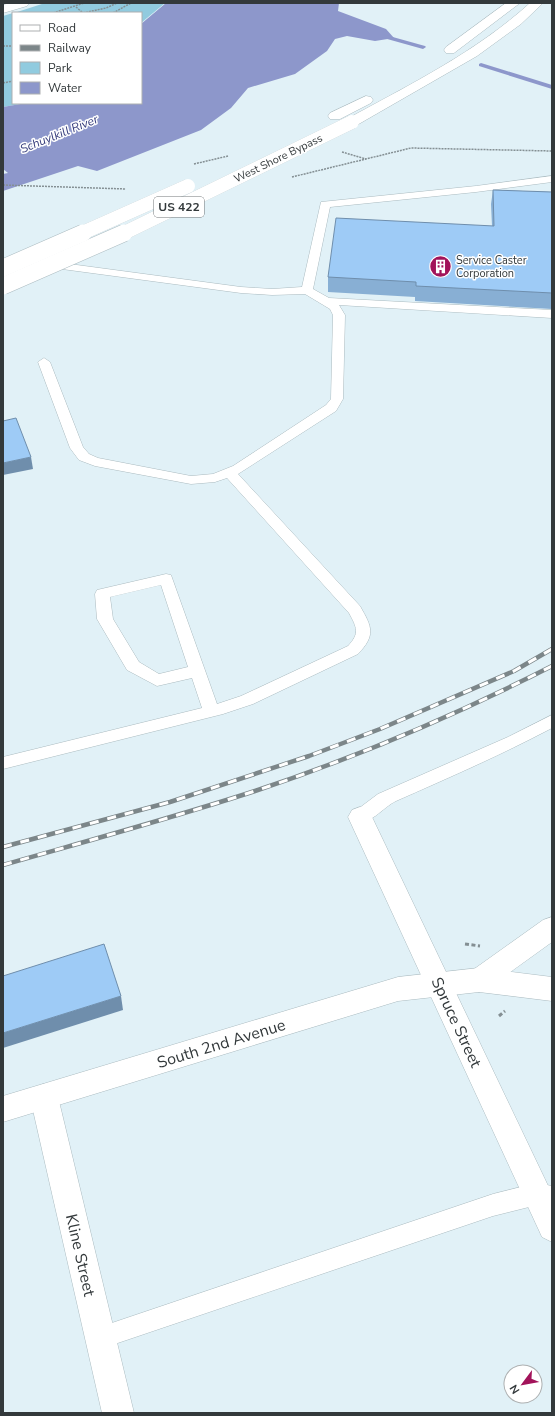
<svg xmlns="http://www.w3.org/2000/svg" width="555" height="1416" viewBox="0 0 555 1416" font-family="'Nunito Sans',sans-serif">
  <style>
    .green { fill: #91cbdf }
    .water { fill: #8d97cb }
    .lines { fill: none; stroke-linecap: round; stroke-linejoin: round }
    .stream { fill: #8d97cb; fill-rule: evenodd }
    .service-casing { stroke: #abbbc0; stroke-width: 1 }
    .minor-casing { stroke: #abbbc0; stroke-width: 1 }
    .tertiary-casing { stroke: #abbbc0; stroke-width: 1 }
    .motorway-casing { stroke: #abbbc0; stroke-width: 1 }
    .path-far1 { stroke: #848f93; stroke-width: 1.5; stroke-dasharray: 2 1; stroke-linecap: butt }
    .path { stroke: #848f93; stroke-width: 3; stroke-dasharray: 4 2.5; stroke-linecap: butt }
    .service { fill: #fff; fill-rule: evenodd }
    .minor { fill: #fff; fill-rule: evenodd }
    .tertiary { fill: #fff; fill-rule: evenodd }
    .motorway { fill: #fff; fill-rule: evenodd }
    .rail-casing { stroke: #7c8689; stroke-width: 4.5 }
    .rail { stroke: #fff; stroke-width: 3; stroke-dasharray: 9; stroke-linecap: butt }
    .motorway-bridge-far1-casing { stroke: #abbbc0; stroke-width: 14; stroke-linecap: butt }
    .motorway-bridge-casing { stroke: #abbbc0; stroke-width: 18; stroke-linecap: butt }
    .path-bridge { stroke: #848f93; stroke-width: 1.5; stroke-dasharray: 2 1; stroke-linecap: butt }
    .motorway-bridge-far1 { stroke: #fff; stroke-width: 14 }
    .motorway-bridge { stroke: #fff; stroke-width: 17 }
    .wall { fill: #88afd4 }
    .shaded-wall { fill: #6f8eac }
    .building { fill: #9ecbf6; stroke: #6f8eac }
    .labels { text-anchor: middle; stroke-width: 3; stroke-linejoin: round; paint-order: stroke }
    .far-street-label { font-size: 11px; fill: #33393b; stroke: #fff }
    .far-poi-label { font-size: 11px; fill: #33393b; stroke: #fff; text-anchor: start }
    .far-water-label { font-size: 12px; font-style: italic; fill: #343b7b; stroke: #fff }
    .shield { fill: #fff; stroke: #707476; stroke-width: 1 }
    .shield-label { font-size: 12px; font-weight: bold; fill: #33393b }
    .near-street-label { font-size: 16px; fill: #33393b; stroke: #fff }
  </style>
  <rect width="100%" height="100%" fill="#e1f1f7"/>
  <g class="green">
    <path d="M45,3H165L141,23V13H14Z"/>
    <path d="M13,13V103H26L3,107V16Z"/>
  </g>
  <path class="water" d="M166,3H339L338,11L386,29L394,38L375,41L347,36L335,39L327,51L295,74L248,88L231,108L201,130L97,171L78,166L3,191V174L8,173L3,169V107L26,103H141V24Z"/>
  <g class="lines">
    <g class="stream">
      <path d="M382,34L425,46L426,47L423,49L380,37L379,36Z"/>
      <path d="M481,63L552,85V89L479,66V64Z"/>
    </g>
    <defs>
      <g id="service">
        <path d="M552,176V182L476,192L330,207L313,289L329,298L552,310V318L339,305L345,315L343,399L336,411L238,474L360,606C372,627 376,635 358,654L253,704L223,714L3,769V757L202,708L192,678L157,686L127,670L97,619L95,594L97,590L166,574L171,575L217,704L241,696L348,646C360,633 357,628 349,613L227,478L215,482L191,484L95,466L79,460L70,448L38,362L44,358L50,362L83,447L89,454L98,458L191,476L213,474L233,466L326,405L331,399L333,315L330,309L305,294L272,295L241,293L47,267L41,264L43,262L47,261L241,287L272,289L302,287L321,202L476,186ZM161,585L188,667L159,674L139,662L113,619L110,597Z"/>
        <path d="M552,715V728C501,755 448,778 396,801C383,807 369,827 354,822L351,817L354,812L378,794L508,737Z"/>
        <path d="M537,1183L552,1186V1208L537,1205L493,1216L100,1349L92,1346L89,1338L92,1330L100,1327L493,1194Z"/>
      </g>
      <g id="minor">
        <path d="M10,3H29L27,6L3,13V5Z"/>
        <path d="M360,807L368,810L372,817L552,1194V1242L542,1237L348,817L352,810Z"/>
        <path d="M552,917V942L488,988L479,992L470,988L466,980L470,972L543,920Z"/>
        <path d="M44,1084L54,1088L58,1097L134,1413H102L30,1097L34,1088Z"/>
      </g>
      <path id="tertiary" d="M479,968L552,977V1001L479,992L398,1001L3,1122V1096L398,977Z"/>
      <g id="motorway">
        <path d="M506,3H520L454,53H446L444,50L446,47Z"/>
        <path d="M530,3H543L521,24L477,56L357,125H347L345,122L347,119C411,84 476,52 530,3Z"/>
        <path d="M366,96L371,97L373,100L371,103L340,119H330L328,116L330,113Z"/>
      </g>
    </defs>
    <use href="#service" class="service-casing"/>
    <use href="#minor" class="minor-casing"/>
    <use href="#tertiary" class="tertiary-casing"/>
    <use href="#motorway" class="motorway-casing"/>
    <g class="path-far1">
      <path d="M76,7L83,13"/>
      <path d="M53,13L84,3"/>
      <path d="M83,13L106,8L117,3"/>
      <path d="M113,13L131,3"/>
      <path d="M3,46H13"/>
      <path d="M3,83L13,81"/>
      <path d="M342,152L366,159"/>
      <path d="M194,164L228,156"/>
      <path d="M292,177L411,148L552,151"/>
    </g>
    <g class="path">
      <path d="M465,944L480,946"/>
      <path d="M499,1016L505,1011"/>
    </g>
    <use href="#service" class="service"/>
    <use href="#minor" class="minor"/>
    <use href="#tertiary" class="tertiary"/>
    <use href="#motorway" class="motorway"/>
    <defs>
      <g id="rail">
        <path d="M3,847L170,802L309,756L380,729L514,671L552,649"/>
        <path d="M3,865C87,841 172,818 255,791C357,757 456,715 552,666"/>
      </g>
    </defs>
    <use href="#rail" class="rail-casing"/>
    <use href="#rail" class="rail"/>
    <defs>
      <g id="motorway-bridge-far1">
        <path d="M80,234L188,186"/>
        <path d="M122,234L352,122"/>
      </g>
      <g id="motorway-bridge">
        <path d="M3,268L83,233"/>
        <path d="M3,286L124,233"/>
      </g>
    </defs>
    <use href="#motorway-bridge-far1" class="motorway-bridge-far1-casing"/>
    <use href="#motorway-bridge" class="motorway-bridge-casing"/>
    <path class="path-bridge" d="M3,185L126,189"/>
    <use href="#motorway-bridge-far1" class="motorway-bridge-far1"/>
    <use href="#motorway-bridge" class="motorway-bridge"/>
  </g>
  <path class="wall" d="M493,190L552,192V309L415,301V297L328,292V277L492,226L491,204Z"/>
  <g class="shaded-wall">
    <path d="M31,457L33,469L3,475V463Z"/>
    <path d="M121,996L123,1010L3,1048V1033Z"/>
  </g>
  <g class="building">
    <path d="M493,190L552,192V293L416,286V282L328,277L336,218L494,226Z"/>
    <path d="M16,418L31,457L3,463V421Z"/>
    <path d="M104,944L121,996L3,1033V976Z"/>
  </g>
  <defs>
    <symbol id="building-disc" viewBox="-11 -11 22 22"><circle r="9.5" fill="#a2135a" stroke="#fff"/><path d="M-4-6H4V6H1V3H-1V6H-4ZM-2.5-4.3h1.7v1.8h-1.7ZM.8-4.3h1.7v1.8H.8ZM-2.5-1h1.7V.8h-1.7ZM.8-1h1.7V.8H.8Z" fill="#fff"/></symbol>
  </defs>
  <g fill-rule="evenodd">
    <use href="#building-disc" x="428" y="254" width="25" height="25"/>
  </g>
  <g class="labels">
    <g class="far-street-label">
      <text transform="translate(278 158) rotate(-26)" y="4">West Shore Bypass</text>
    </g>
    <g class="far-poi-label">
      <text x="456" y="264">Service Caster<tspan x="456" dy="13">Corporation</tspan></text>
    </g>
    <g class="far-water-label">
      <text transform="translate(59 134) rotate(-22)" y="4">Schuylkill River</text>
    </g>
    <rect class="shield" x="154" y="197" width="50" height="20" rx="3"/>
    <g class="shield-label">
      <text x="179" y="211">US 422</text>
    </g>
    <g class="near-street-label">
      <text transform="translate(457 1022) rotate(65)" y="6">Spruce Street</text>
      <text transform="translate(221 1043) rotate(-17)" y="6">South 2nd Avenue</text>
      <text transform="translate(81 1255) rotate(77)" y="6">Kline Street</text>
    </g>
  </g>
  <rect width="555" height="1416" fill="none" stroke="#33393b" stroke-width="8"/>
  <rect x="12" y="12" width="130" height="92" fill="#ffffff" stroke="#adb0b1"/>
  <rect x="20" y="25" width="20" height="6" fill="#ffffff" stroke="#adb0b1"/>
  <text x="48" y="32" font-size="12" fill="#33393b">Road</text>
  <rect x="20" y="45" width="20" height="6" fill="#7c8689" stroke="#adb0b1"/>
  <text x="48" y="52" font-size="12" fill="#33393b">Railway</text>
  <rect x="20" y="62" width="20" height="12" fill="#91cbdf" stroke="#adb0b1"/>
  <text x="48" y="72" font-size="12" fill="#33393b">Park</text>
  <rect x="20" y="82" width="20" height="12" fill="#8d97cb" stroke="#adb0b1"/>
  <text x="48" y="92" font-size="12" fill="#33393b">Water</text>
  <g transform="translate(523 1384) rotate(238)"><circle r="19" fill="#ffffff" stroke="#adb0b1"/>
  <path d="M0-3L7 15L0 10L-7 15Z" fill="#a2135a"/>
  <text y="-6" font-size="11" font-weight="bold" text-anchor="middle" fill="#33393b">N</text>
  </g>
</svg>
